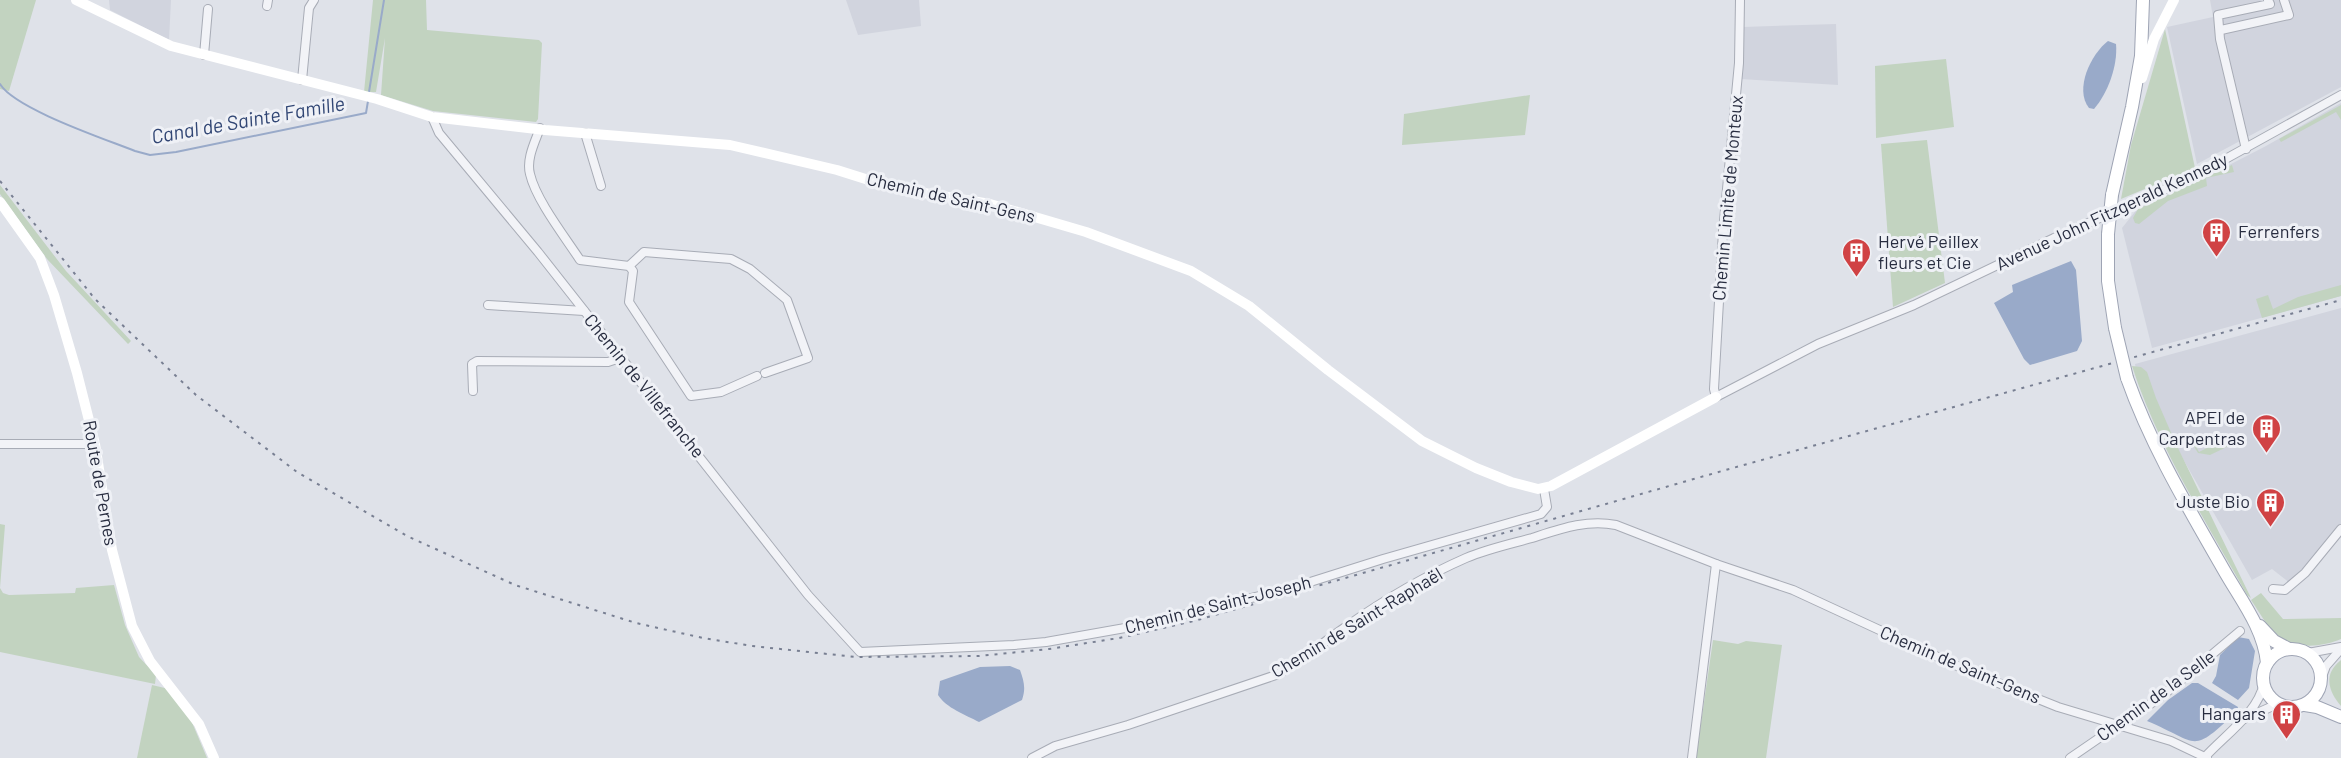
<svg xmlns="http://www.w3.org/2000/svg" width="2341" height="758" viewBox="0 0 2341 758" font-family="Barlow,sans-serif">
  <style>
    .built { fill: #d1d4de }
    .green { fill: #c2d3c0 }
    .water { fill: #99aac9 }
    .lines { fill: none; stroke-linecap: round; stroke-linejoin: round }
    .stream { stroke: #99aac9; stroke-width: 2 }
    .street-casing { stroke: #a8acb6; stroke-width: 10 }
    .primary-casing { stroke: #9ea4b4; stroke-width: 14 }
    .street { stroke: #f2f3f7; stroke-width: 8 }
    .secondary { stroke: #fff; stroke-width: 10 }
    .primary { stroke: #fff; stroke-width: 12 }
    .rail { stroke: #787f92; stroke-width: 2; stroke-dasharray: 3 6; stroke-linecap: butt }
    .primary-bridge-casing { stroke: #9ea4b4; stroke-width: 14; stroke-linecap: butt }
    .primary-bridge { stroke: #fff; stroke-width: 12 }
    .labels { text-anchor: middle; stroke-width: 6; stroke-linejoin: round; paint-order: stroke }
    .street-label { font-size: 18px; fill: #282d40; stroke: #eff1f6 }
    .poi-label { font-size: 18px; fill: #282d40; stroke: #eff1f6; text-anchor: end }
    .water-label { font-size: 20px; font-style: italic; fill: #314674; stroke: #eff1f6 }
  </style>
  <rect width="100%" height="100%" fill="#dfe2e9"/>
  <g class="built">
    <path d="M109,0H171L169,40L110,10Z"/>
    <path d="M846,0H919L921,26L858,35Z"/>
    <path d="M2210,0H2341V87L2197,164L2167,27L2213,17Z"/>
    <path d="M1836,24L1838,85L1741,79L1743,27Z"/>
    <path d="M2341,103V296L2152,348L2122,228L2138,208L2202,179L2266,146Z"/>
    <path d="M2341,308V524L2290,583L2272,569L2252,580L2138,380L2135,364Z"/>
  </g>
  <g class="green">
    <path d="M0,0H36L9,91L0,89Z"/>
    <path d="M373,0H426L427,30L539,40L542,43L538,119L536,122L433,111L381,95L385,38L376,92H364Z"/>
    <path d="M2165,29L2195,168L2121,199L2131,145Z"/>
    <path d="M1946,59L1954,127L1876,138L1875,66Z"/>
    <path d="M1530,95L1525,135L1402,145L1404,114Z"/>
    <path d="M2341,105V120L2336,112L2281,142L2279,139Z"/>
    <path d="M1927,140L1945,283L1893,307L1881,144Z"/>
    <path d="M2232,165L2234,172L2206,178L2207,186L2168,201L2139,224L2135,223L2133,218L2138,209Z"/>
    <path d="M0,185L66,271L131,341L128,344L47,259L0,194Z"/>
    <path d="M2341,285V296L2262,318L2256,299L2268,295L2273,309L2298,297Z"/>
    <path d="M2132,366L2141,367L2147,372L2156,398L2176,444L2251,598L2247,595C2206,521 2158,447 2132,366Z"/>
    <path d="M2231,436L2235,443L2210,455L2198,453L2190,440L2192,439L2199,452Z"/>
    <path d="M0,524L5,525L0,588L3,593L9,595L75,593L76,588L114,585L125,625L139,657L156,675L155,684L0,652Z"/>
    <path d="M2261,593L2283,619L2341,618V639C2322,647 2299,649 2280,638C2271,633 2258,610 2251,600Z"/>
    <path d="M1713,640L1738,644L1746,641L1782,645L1766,758H1696Z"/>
    <path d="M2341,660V706C2328,691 2323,674 2341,660Z"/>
    <path d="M152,685L169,689L191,720L207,758H137Z"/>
  </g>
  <g class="water">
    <path d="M2108,41L2116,44C2118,65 2108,93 2094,109L2089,108C2074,89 2091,54 2108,41Z"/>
    <path d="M2071,261L2076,270L2082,341L2077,351L2030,365L2024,359L1994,303L2013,292L2012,285Z"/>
    <path d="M2238,637L2249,639L2255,651L2249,688L2238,700L2212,683L2216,676L2220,655Z"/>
    <path d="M1010,666L1020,670C1024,681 1026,689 1022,700L979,722C966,715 946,708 938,695L940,681L980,667Z"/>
    <path d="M2192,683H2198L2238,707L2237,711C2190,756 2200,743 2147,721L2168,700Z"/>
  </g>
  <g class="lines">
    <g class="stream">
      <path d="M0,84C15,109 105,139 135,151L150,155L176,152L366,113L368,101"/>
      <path d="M369,92L384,0"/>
    </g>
    <defs>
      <g id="street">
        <path d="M1740,0L1739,63L1723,231L1714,389L1716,397L1818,344L1914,305L2054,238L2193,177L2341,95"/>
        <path d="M267,6L268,0"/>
        <path d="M2221,30L2289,15L2284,0"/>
        <path d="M204,55L208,9"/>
        <path d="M302,80L309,8L314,0"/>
        <path d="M432,117L439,133L538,252L808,595L860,652L1014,645L1046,642L1142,625L1288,589L1383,559L1541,514L1547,507L1544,489"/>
        <path d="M540,128C535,142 526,159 530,174C536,200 565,237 580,260L629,266L633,271L629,302L691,396L721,392L757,376"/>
        <path d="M585,133L601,186"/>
        <path d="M2246,149L2220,39L2218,15L2270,4L2268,0"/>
        <path d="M629,266L644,252L731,259L750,269L787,300L808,358L765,373"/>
        <path d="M488,305L584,311"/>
        <path d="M473,391L472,364L477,361L608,362L620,358"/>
        <path d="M0,444H95"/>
        <path d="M2273,589L2285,590L2305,573L2341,529"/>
        <path d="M2308,653L2341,647"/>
        <path d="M2322,677L2326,666L2341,649"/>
        <path d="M2244,719L2273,706H2284"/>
        <path d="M2205,757C2225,735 2258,713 2264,683"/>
        <path d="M1032,758L1055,746L1128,725L1276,675C1302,661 1323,642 1347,626C1384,600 1425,576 1466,558C1487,549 1510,544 1532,538C1560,529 1587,519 1616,525L1716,564L1793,590L1966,670L2058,707L2171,741L2207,758"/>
        <path d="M1692,758L1716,564"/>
        <path d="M2070,758L2105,734L2122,725L2172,688L2240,631"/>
      </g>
      <g id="primary">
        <path d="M2112,195L2132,107L2141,56L2143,0"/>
        <path d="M2108,234V281L2115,328"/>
        <path d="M2127,378C2151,446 2189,509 2225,572C2241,600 2264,629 2267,663"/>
        <path d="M2260,626L2274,641L2289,649"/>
        <circle cx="2292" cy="678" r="29"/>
        <path d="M2305,705L2317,707L2341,717"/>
      </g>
    </defs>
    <use href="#street" class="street-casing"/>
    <use href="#primary" class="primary-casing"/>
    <use href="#street" class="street"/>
    <g class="secondary">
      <path d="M76,0L171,46L377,99L432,117L545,130L730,145L837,170L894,188L990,204L1086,232L1191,271L1249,306L1328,370L1422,441L1476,468L1511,482L1538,489L1551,486L1716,397"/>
      <path d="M2142,78L2154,39L2174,0"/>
      <path d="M0,202L40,258L54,295L77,373L95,444L112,550L132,626L150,661L199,724L214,758"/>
    </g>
    <use href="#primary" class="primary"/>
    <path class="rail" d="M0,181L95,299L196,395L297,472L407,536L515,585L636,623L703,638L752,646L856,657L979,656L1049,649L1119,638L1194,621L1722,471L2341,300"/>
    <defs>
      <g id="primary-bridge">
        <path d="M2108,234L2112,195"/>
        <path d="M2115,328L2127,378"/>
      </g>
    </defs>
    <use href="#primary-bridge" class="primary-bridge-casing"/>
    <use href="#primary-bridge" class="primary-bridge"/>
  </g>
  <defs>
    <symbol id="building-pin" viewBox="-11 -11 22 30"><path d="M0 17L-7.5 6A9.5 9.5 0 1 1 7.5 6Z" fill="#d04244" stroke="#eff1f6"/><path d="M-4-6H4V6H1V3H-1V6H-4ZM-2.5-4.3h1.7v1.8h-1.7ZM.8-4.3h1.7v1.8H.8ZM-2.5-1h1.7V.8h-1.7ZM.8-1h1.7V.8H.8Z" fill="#fff"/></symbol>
  </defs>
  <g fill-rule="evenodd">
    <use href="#building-pin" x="2200" y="216" width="33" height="45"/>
    <use href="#building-pin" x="1840" y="236" width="33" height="45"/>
    <use href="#building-pin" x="2250" y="412" width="33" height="45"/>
    <use href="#building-pin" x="2254" y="486" width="33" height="45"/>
    <use href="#building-pin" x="2270" y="698" width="33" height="45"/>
  </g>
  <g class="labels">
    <g class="street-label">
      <text transform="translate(951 198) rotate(13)" y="6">Chemin de Saint-Gens</text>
      <text transform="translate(1728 198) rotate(-85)" y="6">Chemin Limite de Monteux</text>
      <text transform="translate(2112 212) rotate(-25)" y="6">Avenue John Fitzgerald Kennedy</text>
      <text transform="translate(644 386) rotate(51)" y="6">Chemin de Villefranche</text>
      <text transform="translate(100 483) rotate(80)" y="6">Route de Pernes</text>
      <text transform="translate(1218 605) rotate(-14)" y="6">Chemin de Saint-Joseph</text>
      <text transform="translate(1357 623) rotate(-31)" y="6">Chemin de Saint-Raphaël</text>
      <text transform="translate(1960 665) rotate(23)" y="6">Chemin de Saint-Gens</text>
      <text transform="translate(2156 696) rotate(-36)" y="6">Chemin de la Selle</text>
    </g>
    <g class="poi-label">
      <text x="2238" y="238" text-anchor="start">Ferrenfers</text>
      <text x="1878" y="248" text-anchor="start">Hervé Peillex<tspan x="1878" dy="21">fleurs et Cie</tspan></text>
      <text x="2245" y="424">APEI de<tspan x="2245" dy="21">Carpentras</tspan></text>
      <text x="2250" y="508">Juste Bio</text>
      <text x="2266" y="720">Hangars</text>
    </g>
    <g class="water-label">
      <text transform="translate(248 120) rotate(-10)" y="7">Canal de Sainte Famille</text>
    </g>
  </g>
</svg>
